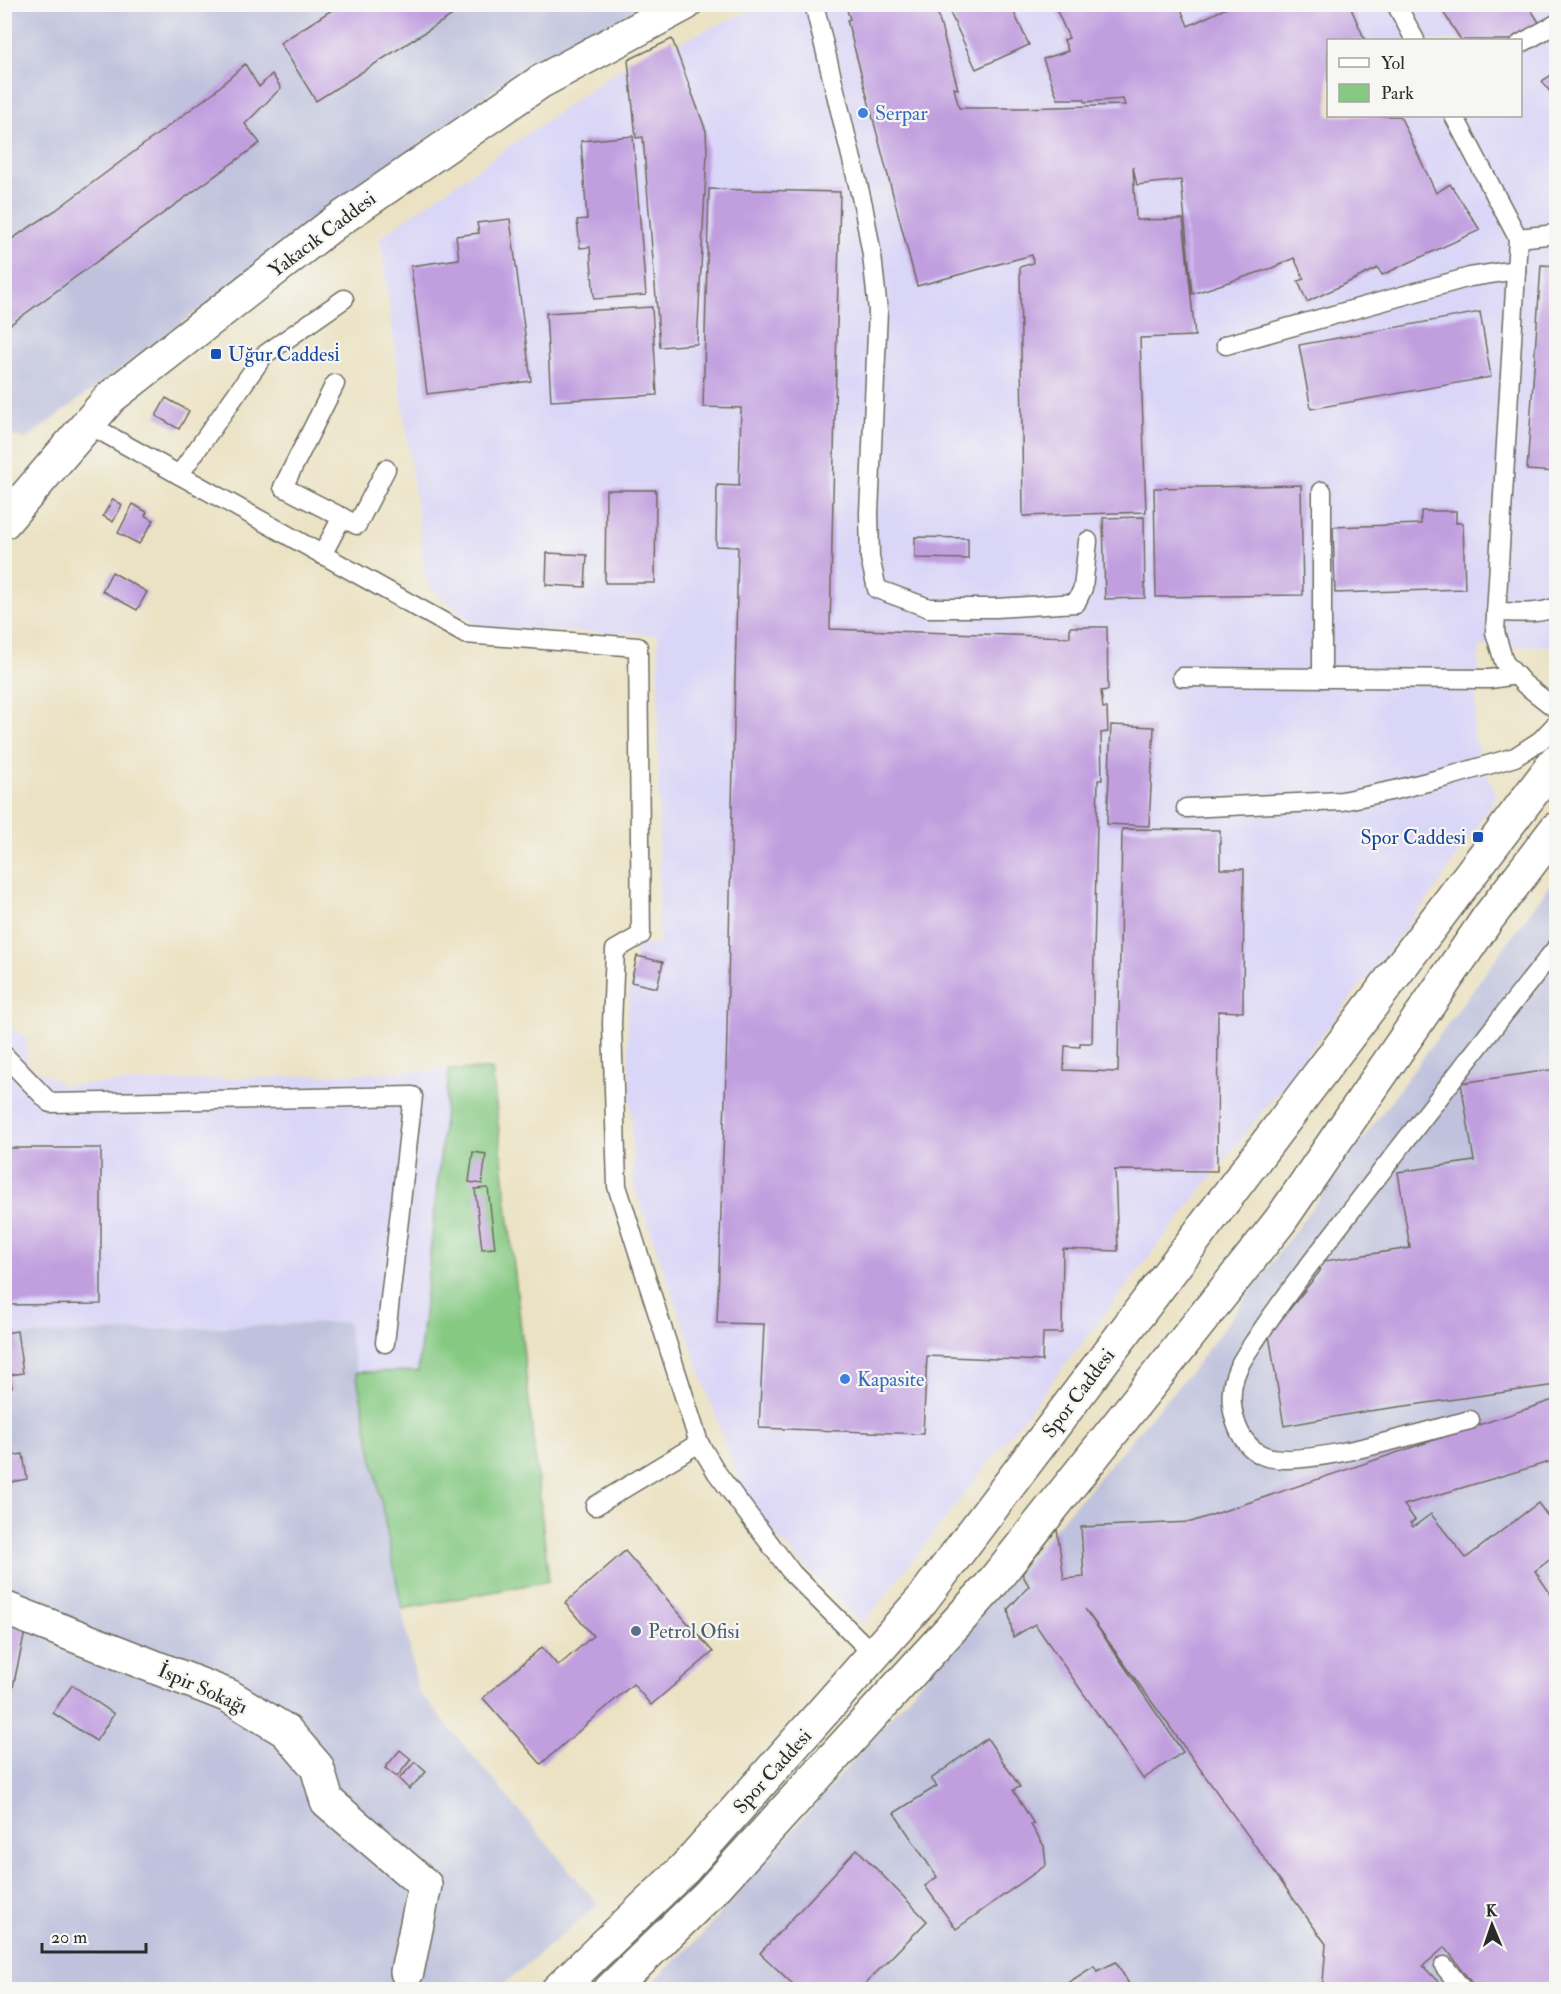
<svg xmlns="http://www.w3.org/2000/svg" width="1561" height="1994" viewBox="0 0 1561 1994" font-family="'IM FELL Double Pica',serif">
  <style>
    .built { fill: #dad6f7; fill-rule: evenodd }
    .industrial { fill: #c0c2dd }
    .green { fill: #85c982; stroke: #587a56; stroke-width: 1.5 }
    .building { fill: #c19fdf }
    .lines { fill: none; stroke-linecap: round; stroke-linejoin: round }
    .service-casing { stroke: #6e6b60; stroke-width: 21 }
    .minor-casing { stroke: #6e6b60; stroke-width: 36 }
    .tertiary-casing { stroke: #6e6b60; stroke-width: 36 }
    .primary-casing { stroke: #6e6b60; stroke-width: 36 }
    .service { stroke: #fff; stroke-width: 18 }
    .minor { stroke: #fff; stroke-width: 33 }
    .tertiary { stroke: #fff; stroke-width: 33 }
    .primary { stroke: #fff; stroke-width: 33 }
    .shop-dot { fill: #3f7fe0; stroke: #f6f6f2; stroke-width: 2 }
    .transit-dot { fill: #1a4fb4; stroke: #f6f6f2; stroke-width: 2 }
    .service-dot { fill: #5c6f8a; stroke: #f6f6f2; stroke-width: 2 }
    .labels { text-anchor: middle; stroke-width: 4.5; stroke-linejoin: round; paint-order: stroke }
    .shop-label { font-size: 20px; fill: #366cbe; stroke: #f6f6f2; text-anchor: start }
    .street-label { font-size: 20px; fill: #2b2b2b; stroke: #f6f6f2 }
    .transit-label { font-size: 20px; fill: #164399; stroke: #f6f6f2; text-anchor: start }
    .service-label { font-size: 20px; fill: #4e5e75; stroke: #f6f6f2; text-anchor: start }
  </style>
  <rect width="100%" height="100%" fill="#f6f6f2"/>
  <filter id="ink" filterUnits="userSpaceOnUse"><feTurbulence type="fractalNoise" baseFrequency=".0167" numOctaves="2"/><feDisplacementMap in="SourceGraphic" scale="12" xChannelSelector="R" yChannelSelector="G"/><feConvolveMatrix kernelMatrix="1 2 1 2 8 2 1 2 1" color-interpolation-filters="sRGB"/></filter>
  <filter id="wash" filterUnits="userSpaceOnUse"><feTurbulence type="fractalNoise" baseFrequency=".008" numOctaves="4" result="noise"/><feDisplacementMap in="SourceGraphic" scale="24" xChannelSelector="R" yChannelSelector="G"/><feGaussianBlur stdDeviation="1.35" result="paint"/><feColorMatrix in="noise" values="0 0 0 0 0 0 0 0 0 0 0 0 0 0 0 0 0 1.4 0 .05"/><feComposite in="paint" operator="in"/></filter>
  <g filter="url(#wash)">
    <rect width="100%" height="100%" fill="#ebe2c3"/>
    <g class="built">
      <path d="M762,5H1556V646H1480L1474,736L1496,796L1435,890L863,1624L798,1560L752,1508L732,1463L634,1185L627,1016L636,945H659L658,635L478,627L427,584L380,237L620,69ZM1328,40H1520V116H1328Z"/>
      <path d="M4,1021L27,1039V1064L64,1085L449,1070L418,1371L356,1372L346,1322L5,1336Z"/>
    </g>
    <g class="industrial">
      <path d="M5,5H647L535,59L26,439L5,434Z"/>
      <path d="M1556,877V1989L644,1990L700,1937L1197,1364Z"/>
      <path d="M347,1322L418,1691L598,1904L498,1989H5L4,1336Z"/>
    </g>
    <path class="green" d="M492,1069L549,1581L402,1609L356,1372L418,1371L449,1070Z"/>
    <g id="blocks">
      <g class="building">
        <path d="M341,4H470L316,101L280,43Z"/>
        <path d="M845,4H935L958,89L954,88L959,108H1021L1125,105L1123,99L1085,102L1084,99H1058L1043,59L1068,51L1064,40L1069,38L1054,4H1179L1188,26L1235,4H1349L1365,40H1328V116H1400L1436,193L1450,184L1480,230L1382,275L1378,268L1307,302L1298,281L1304,279L1294,258L1272,268L1192,294L1181,180L1137,185L1133,167L1136,220L1183,219L1195,336L1140,338L1146,512L1023,516L1020,267L1033,263L1032,255L917,286L847,20L850,19Z"/>
        <path d="M946,4H1010L1029,45L976,69Z"/>
        <path d="M1438,4H1536L1530,8L1542,27L1520,40H1461Z"/>
        <path d="M672,39L706,131L707,153L697,344L660,347L643,137L636,138L628,60Z"/>
        <path d="M245,64L259,87L272,74L281,88L245,124L260,143L4,329V244L56,210L214,92Z"/>
        <path d="M1556,72V100L1542,81Z"/>
        <path d="M633,136L646,295L594,299L590,247L580,248L577,220L587,219L581,141Z"/>
        <path d="M709,189L840,192L830,629L1070,637V627H1107L1108,690L1101,691L1103,708H1107L1108,732L1101,733L1102,780H1098L1092,1043H1080V1047L1065,1046L1064,1070L1118,1072L1122,829L1220,830V869H1244L1243,1012L1218,1011L1217,1171L1115,1170L1118,1251L1063,1249L1062,1333H1043L1042,1361L927,1356L923,1434L759,1428L764,1324L717,1323L726,1071L738,547L716,546L717,485L739,486L741,408L703,407Z"/>
        <path d="M510,219L531,381L427,394L411,266L459,259L456,236L479,233L477,223Z"/>
        <path d="M1541,265L1556,266V472L1527,470Z"/>
        <path d="M652,307L657,395L551,401L546,313Z"/>
        <path d="M1480,312L1491,377L1311,409L1299,345Z"/>
        <path d="M166,398L189,411L179,429L156,416Z"/>
        <path d="M1301,485L1303,595L1156,597L1154,488Z"/>
        <path d="M606,490H656L655,583H605Z"/>
        <path d="M113,499L122,505L113,522L103,516Z"/>
        <path d="M133,504L147,512L145,516L154,520L139,544L118,533Z"/>
        <path d="M1421,511H1456V523H1463L1465,589L1335,593L1333,527L1421,524Z"/>
        <path d="M1144,517L1145,598L1105,599L1103,518Z"/>
        <path d="M915,537L968,538V559L915,558Z"/>
        <path d="M547,553L587,555L585,587L546,585Z"/>
        <path d="M112,572L147,592L137,610L102,591Z"/>
        <path d="M1111,725L1154,727L1149,826L1107,824Z"/>
        <path d="M637,956L663,962L657,988L631,982Z"/>
        <path d="M1553,1019H1556V1040L1555,1041Z"/>
        <path d="M1556,1069V1129L1551,1131L1556,1169V1385L1362,1412L1284,1426L1269,1335L1320,1271L1318,1262L1410,1248L1398,1172L1474,1161L1461,1083Z"/>
        <path d="M5,1148H101V1304L5,1305Z"/>
        <path d="M473,1152L486,1154L482,1184L469,1182Z"/>
        <path d="M488,1188L495,1248L482,1249L475,1189Z"/>
        <path d="M17,1331L23,1373L10,1375L12,1387L4,1388V1333Z"/>
        <path d="M1556,1399V1460L1404,1505L1415,1520L1410,1523L1413,1527L1431,1514L1466,1558L1538,1503L1556,1527V1555L1535,1571L1556,1602V1989H1476L1445,1947L1423,1966L1445,1989H1316L1323,1982L1326,1944L1085,1609L1183,1752L1143,1779L1035,1624L1013,1637L1008,1609L1029,1586L1022,1574L1057,1529L1064,1579L1084,1577L1081,1527L1191,1522Z"/>
        <path d="M23,1454L27,1479L6,1483L4,1457Z"/>
        <path d="M625,1551L713,1652L651,1705L633,1684L541,1764L483,1698L542,1647L558,1666L593,1636L565,1603Z"/>
        <path d="M4,1623L26,1627L5,1724L4,1723Z"/>
        <path d="M72,1685L114,1714L96,1741L53,1713Z"/>
        <path d="M987,1738L1020,1787L1013,1790L1034,1824L1031,1825L1044,1846L1046,1865L956,1929L925,1886L937,1877L894,1813L937,1786L931,1779Z"/>
        <path d="M400,1750L411,1759L397,1777L385,1768Z"/>
        <path d="M415,1762L426,1772L409,1789L399,1779Z"/>
        <path d="M857,1849L927,1921L860,1989H796L797,1988L760,1953Z"/>
        <path d="M1116,1962L1132,1989H1058L1094,1966L1097,1971Z"/>
      </g>
    </g>
  </g>
  <g filter="url(#ink)">
    <use href="#blocks" fill-opacity="0" stroke="#6e6b60" stroke-width="1.5"/>
    <g class="lines">
      <defs>
        <g id="service">
          <path d="M814,4L863,205L872,255L878,311L869,513L870,558L877,589L929,608H996L1076,603L1083,588L1088,541"/>
          <path d="M1396,4L1415,40"/>
          <path d="M1520,44L1556,24"/>
          <path d="M1454,116L1518,238L1495,632L1504,662L1524,684L1556,709"/>
          <path d="M1518,238L1556,234"/>
          <path d="M1226,345L1470,277L1516,270"/>
          <path d="M335,384L283,487L357,525L386,469"/>
          <path d="M88,424L465,634L638,647L641,935L615,950L612,1024L617,1186L699,1443L595,1506"/>
          <path d="M179,475L264,355L344,299"/>
          <path d="M322,555L342,517"/>
          <path d="M1496,612C1515,612 1538,615 1556,607"/>
          <path d="M1182,677L1490,679L1516,675"/>
          <path d="M1322,678V491"/>
          <path d="M1186,808L1342,801L1395,790L1447,777L1515,757L1541,740L1556,724"/>
          <path d="M4,1055L50,1103L413,1096L385,1343"/>
          <path d="M1470,1420C1428,1430 1298,1472 1262,1455C1236,1443 1226,1403 1235,1376C1240,1360 1251,1347 1260,1333C1282,1300 1306,1269 1330,1238C1405,1141 1480,1044 1556,948"/>
          <path d="M699,1443L717,1473L792,1573L875,1656"/>
          <path d="M1444,1966L1463,1990"/>
        </g>
        <path id="minor" d="M4,1608L229,1696L286,1731L317,1767L327,1801L425,1885L407,1972"/>
        <path id="tertiary" d="M4,522L111,397L333,224L540,82L685,4"/>
        <g id="primary">
          <path d="M558,1990L684,1869L922,1600L1556,761"/>
          <path d="M610,1990L708,1895L989,1587L1280,1221L1488,918L1556,829"/>
        </g>
      </defs>
      <use href="#service" class="service-casing"/>
      <use href="#minor" class="minor-casing"/>
      <use href="#tertiary" class="tertiary-casing"/>
      <use href="#primary" class="primary-casing"/>
      <use href="#service" class="service"/>
      <use href="#minor" class="minor"/>
      <use href="#tertiary" class="tertiary"/>
      <use href="#primary" class="primary"/>
    </g>
  </g>
  <g class="shop-dot">
    <circle cx="863" cy="113" r="6"/>
    <circle cx="845" cy="1379" r="6"/>
  </g>
  <g class="transit-dot">
    <rect x="210" y="348" width="12" height="12" rx="3"/>
    <rect x="1472" y="831" width="12" height="12" rx="3"/>
  </g>
  <circle class="service-dot" cx="636" cy="1631" r="6"/>
  <g class="labels">
    <g class="shop-label">
      <text x="875" y="120">Serpar</text>
      <text x="857" y="1386">Kapasite</text>
    </g>
    <g class="street-label">
      <text transform="translate(322 234) rotate(-37)" y="7">Yakacık Caddesi</text>
      <text transform="translate(1078 1393) rotate(-53)" y="7">Spor Caddesi</text>
      <text transform="translate(203 1688) rotate(24)" y="7">İspir Sokağı</text>
      <text transform="translate(772 1771) rotate(-48)" y="7">Spor Caddesi</text>
    </g>
    <g class="transit-label">
      <text x="228" y="361">Uğur Caddesi̇</text>
      <text x="1466" y="844" text-anchor="end">Spor Caddesi</text>
    </g>
    <g class="service-label">
      <text x="648" y="1638">Petrol Ofisi</text>
    </g>
  </g>
  <rect width="1561" height="1994" fill="none" stroke="#f6f6f2" stroke-width="24"/>
  <rect x="1327" y="39" width="195" height="78" fill="#f6f6f2" stroke="#a5a5a2" stroke-width="1.5"/>
  <rect x="1339" y="58" width="30" height="9" fill="#ffffff" stroke="#a5a5a2" stroke-width="1.5"/>
  <text x="1381" y="69" font-size="18" fill="#2b2b2b">Yol</text>
  <rect x="1339" y="84" width="30" height="18" fill="#85c982" stroke="#a5a5a2" stroke-width="1.5"/>
  <text x="1381" y="99" font-size="18" fill="#2b2b2b">Park</text>
  <g transform="translate(1492 1925) rotate(358)" stroke="#f6f6f2" stroke-width="4.5" paint-order="stroke">
  <path d="M0-4.5L10 22L0 15L-10 22Z" fill="#2b2b2b"/>
  <text y="-9" font-size="16" font-weight="bold" text-anchor="middle" fill="#2b2b2b">K</text>
  </g>
  <path d="M42 1943v9h104v-9" fill="none" stroke="#2b2b2b" stroke-width="3"/>
  <text x="51" y="1943" font-size="18" fill="#2b2b2b" stroke="#f6f6f2" stroke-width="4.5" paint-order="stroke">20 m</text>
</svg>
